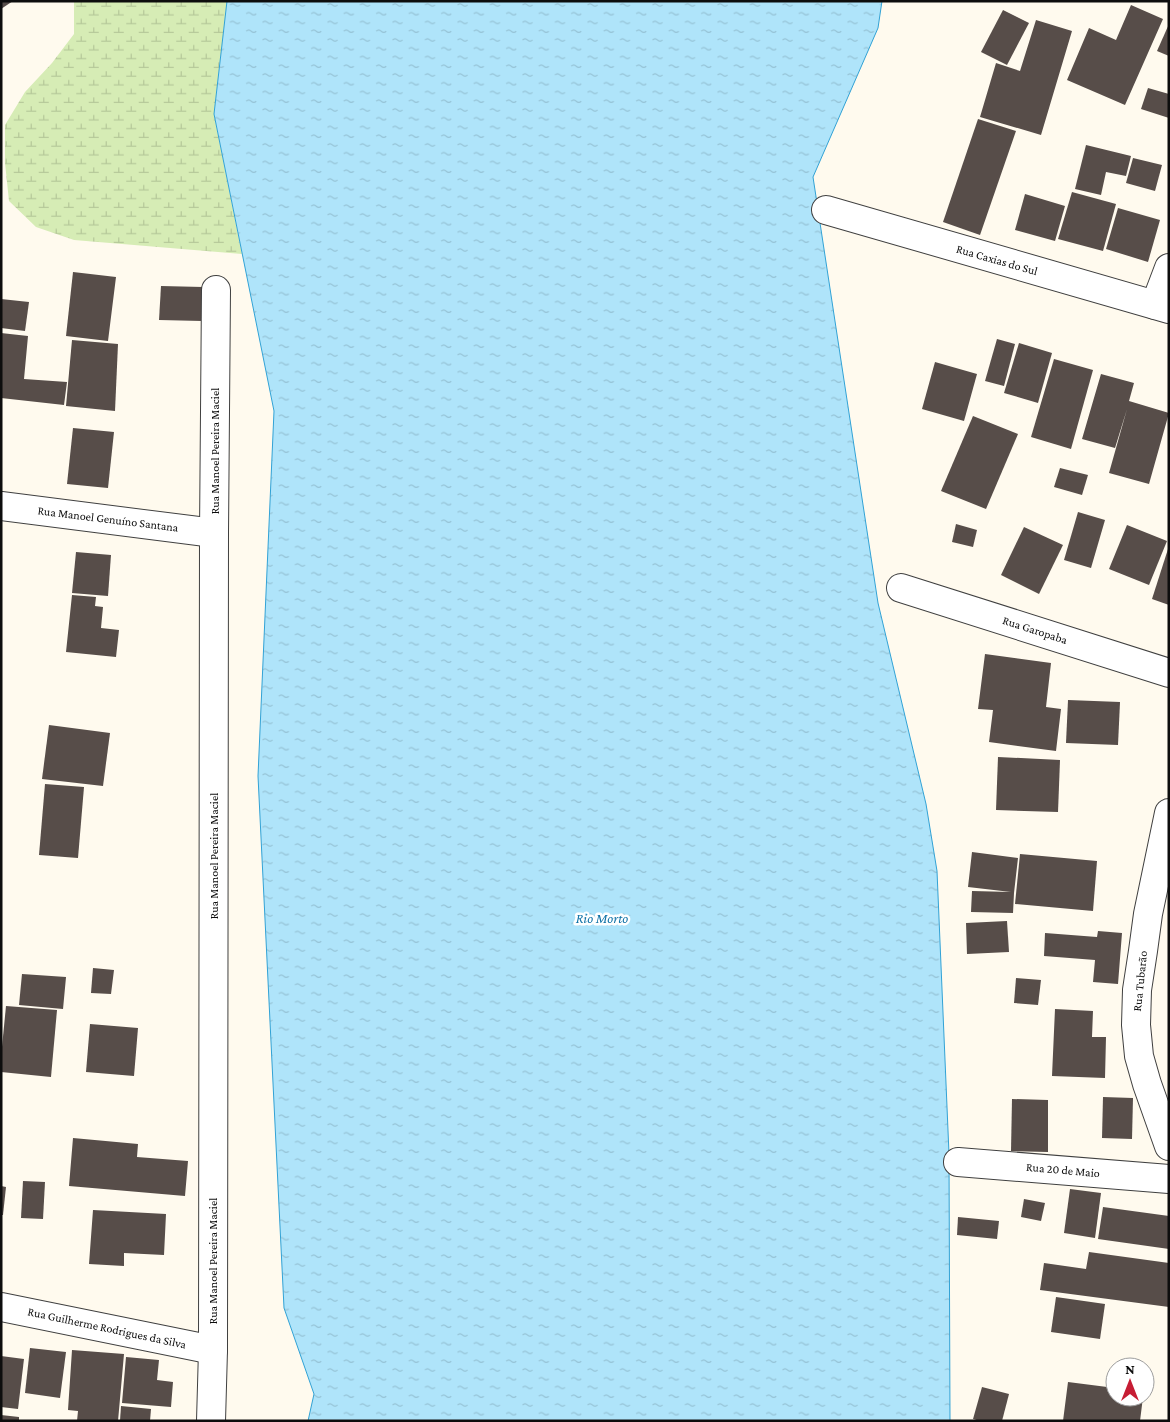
<svg xmlns="http://www.w3.org/2000/svg" width="1170" height="1422" viewBox="0 0 1170 1422" font-family="'Crimson Pro',serif">
  <style>
    .wetland { fill: url(#wetland-marsh) }
    .water { fill: url(#water-ripples); stroke: #32a2d5 }
    .building { fill: #574d49 }
    .lines { fill: none; stroke-linecap: round; stroke-linejoin: round }
    .minor-casing { stroke: #404040; stroke-width: 30 }
    .minor { stroke: #fff; stroke-width: 28 }
    .labels { text-anchor: middle; stroke-width: 5; stroke-linejoin: round; paint-order: stroke }
    .street-label { font-size: 12px; fill: #0d0d0d; stroke: #fff }
    .water-label { font-size: 14px; font-style: italic; fill: #0f72a7; stroke: #fff }
  </style>
  <defs>
    <pattern id="wetland-marsh" width="20" height="14" patternUnits="userSpaceOnUse" patternTransform="scale(1.25)"><rect width="20" height="14" fill="#d6ecb5"/><path d="M1 5h8M5 5V1M11 12h8M15 12V8" fill="none" stroke="#b6c99a"/></pattern>
    <pattern id="water-ripples" width="26" height="14" patternUnits="userSpaceOnUse" patternTransform="scale(1.25)"><rect width="26" height="14" fill="#afe4fa"/><path d="M2 4q2-2 4 0t4 0M15 11q2-2 4 0t4 0" fill="none" stroke="#95c2d5"/></pattern>
  </defs>
  <rect width="100%" height="100%" fill="#fffaee"/>
  <path class="wetland" d="M74,1H227L214,114L242,254L74,240L36,227L9,201L5,163V125L25,92L52,63L74,34Z"/>
  <path class="water" d="M227,1H882L878,28L813,177L878,603L926,804L937,871L949,1154L950,1421H308L314,1394L284,1308L258,776L274,411L214,114Z"/>
  <g class="building">
    <path d="M1,1H13L1,9Z"/>
    <path d="M1131,5L1163,19L1125,105L1067,80L1089,28L1116,40Z"/>
    <path d="M1003,10L1029,23L1007,65L981,52Z"/>
    <path d="M1036,20L1072,31L1041,135L980,117L996,63L1020,71Z"/>
    <path d="M1169,24V56L1157,51Z"/>
    <path d="M1148,88L1169,94V118L1141,109Z"/>
    <path d="M978,119L1016,131L980,235L943,222Z"/>
    <path d="M1086,145L1131,156L1126,176L1106,172L1101,195L1075,189Z"/>
    <path d="M1133,158L1162,165L1155,191L1126,183Z"/>
    <path d="M1072,192L1116,204L1103,251L1058,239Z"/>
    <path d="M1025,194L1065,206L1055,241L1015,230Z"/>
    <path d="M1118,208L1160,220L1148,262L1106,249Z"/>
    <path d="M73,272L116,277L108,341L66,336Z"/>
    <path d="M161,286L203,287L202,321L159,320Z"/>
    <path d="M1,299L29,302L25,331L1,328Z"/>
    <path d="M1,333L28,336L24,379L67,382L64,405L1,398Z"/>
    <path d="M997,339L1015,344L1004,386L985,381Z"/>
    <path d="M72,340L118,344L115,411L66,406Z"/>
    <path d="M1019,343L1052,353L1038,403L1004,393Z"/>
    <path d="M1054,359L1093,370L1071,449L1031,437Z"/>
    <path d="M935,362L977,374L964,421L922,409Z"/>
    <path d="M1101,374L1134,383L1129,401L1169,413L1149,484L1109,473L1127,409L1115,448L1082,439Z"/>
    <path d="M973,416L1018,434L986,509L941,491Z"/>
    <path d="M73,428L114,432L108,488L67,484Z"/>
    <path d="M1060,468L1088,475L1082,495L1054,487Z"/>
    <path d="M1078,512L1105,520L1091,568L1064,560Z"/>
    <path d="M956,524L977,530L973,547L952,542Z"/>
    <path d="M1127,525L1167,541L1149,585L1109,569Z"/>
    <path d="M1024,527L1063,545L1039,594L1001,575Z"/>
    <path d="M1168,549H1169V605L1152,599Z"/>
    <path d="M76,552L111,555L108,596L72,593Z"/>
    <path d="M72,595L96,597L95,606L103,607L101,628L119,630L116,657L66,652Z"/>
    <path d="M985,654L1051,663L1046,707L1061,709L1056,751L989,742L993,710L978,709Z"/>
    <path d="M1068,700L1120,702L1118,745L1066,743Z"/>
    <path d="M49,725L110,733L103,786L42,779Z"/>
    <path d="M998,757L1060,760L1058,812L996,810Z"/>
    <path d="M45,784L84,787L78,858L39,855Z"/>
    <path d="M972,852L1018,858L1014,893L1013,913L971,912L972,891L1011,892L968,887Z"/>
    <path d="M1020,854L1097,861L1093,911L1015,904Z"/>
    <path d="M1007,921L1009,952L967,954L966,923Z"/>
    <path d="M1098,931L1122,933L1118,984L1093,982L1095,960L1044,956L1045,933L1097,937Z"/>
    <path d="M93,968L114,970L111,994L91,993Z"/>
    <path d="M22,974L66,977L63,1009L19,1005Z"/>
    <path d="M1016,978L1041,980L1038,1005L1014,1003Z"/>
    <path d="M6,1006L57,1010L51,1077L1,1072V1057Z"/>
    <path d="M1055,1009L1093,1011L1092,1037H1106L1105,1078L1052,1076Z"/>
    <path d="M90,1024L138,1028L134,1076L86,1072Z"/>
    <path d="M1103,1097L1133,1098L1132,1139L1102,1138Z"/>
    <path d="M1012,1099L1048,1100V1152L1011,1151Z"/>
    <path d="M73,1138L138,1144L137,1157L188,1161L185,1196L69,1186Z"/>
    <path d="M23,1181L45,1182L43,1219L21,1218Z"/>
    <path d="M1,1186L6,1187L3,1215H1Z"/>
    <path d="M1070,1189L1101,1193L1095,1238L1064,1233Z"/>
    <path d="M1024,1199L1045,1203L1041,1221L1021,1217Z"/>
    <path d="M1103,1207L1169,1216V1249L1098,1239Z"/>
    <path d="M93,1210L166,1214L164,1255L124,1253V1266L89,1264Z"/>
    <path d="M958,1217L999,1221L997,1239L957,1235Z"/>
    <path d="M1089,1252L1169,1263V1307L1040,1290L1044,1263L1086,1269Z"/>
    <path d="M1056,1297L1105,1304L1100,1339L1051,1332Z"/>
    <path d="M30,1348L66,1352L60,1398L25,1393Z"/>
    <path d="M72,1350L124,1354L118,1421H77L78,1411L68,1410Z"/>
    <path d="M1,1356L24,1359L18,1409L1,1407Z"/>
    <path d="M126,1357L159,1360L157,1380L173,1382L171,1407L122,1403Z"/>
    <path d="M1068,1382L1115,1388V1397H1143L1140,1421H1063Z"/>
    <path d="M982,1387L1009,1394L1002,1421H980L973,1419Z"/>
    <path d="M121,1406L151,1409L150,1421H120Z"/>
    <path d="M1,1415L19,1417V1421H1Z"/>
  </g>
  <g class="lines">
    <defs>
      <g id="minor">
        <path d="M826,210L1169,309"/>
        <path d="M1155,305L1169,268"/>
        <path d="M1,506L214,533"/>
        <path d="M901,588L1169,673"/>
        <path d="M1169,813L1148,914L1143,951L1137,990L1136,1025L1139,1056L1147,1084L1169,1146"/>
        <path d="M958,1162L1169,1179"/>
        <path d="M1,1307L213,1350"/>
        <path d="M211,1421L213,1350L214,533L216,290"/>
      </g>
    </defs>
    <use href="#minor" class="minor-casing"/>
    <use href="#minor" class="minor"/>
  </g>
  <g class="labels">
    <g class="street-label">
      <text transform="translate(997 260) rotate(16)" y="4">Rua Caxias do Sul</text>
      <text transform="translate(215 451) rotate(-90)" y="4">Rua Manoel Pereira Maciel</text>
      <text transform="translate(108 519) rotate(7)" y="4">Rua Manoel Genuíno Santana</text>
      <text transform="translate(1035 630) rotate(18)" y="4">Rua Garopaba</text>
      <text transform="translate(214 856) rotate(-90)" y="4">Rua Manoel Pereira Maciel</text>
      <text transform="translate(1140 981) rotate(-84)" y="4">Rua Tubarão</text>
      <text transform="translate(1063 1170) rotate(5)" y="4">Rua 20 de Maio</text>
      <text transform="translate(213 1261) rotate(-90)" y="4">Rua Manoel Pereira Maciel</text>
      <text transform="translate(107 1328) rotate(12)" y="4">Rua Guilherme Rodrigues da Silva</text>
    </g>
    <g class="water-label">
      <text x="602" y="923">Rio Morto</text>
    </g>
  </g>
  <rect width="1170" height="1422" fill="none" stroke="#0d0d0d" stroke-width="5"/>
  <g transform="translate(1130 1382)"><circle r="24" fill="#ffffff" stroke="#9e9e9e"/>
  <path d="M0-4L9 19L0 12L-9 19Z" fill="#c61d34"/>
  <text y="-8" font-size="14" font-weight="bold" text-anchor="middle" fill="#0d0d0d">N</text>
  </g>
</svg>
